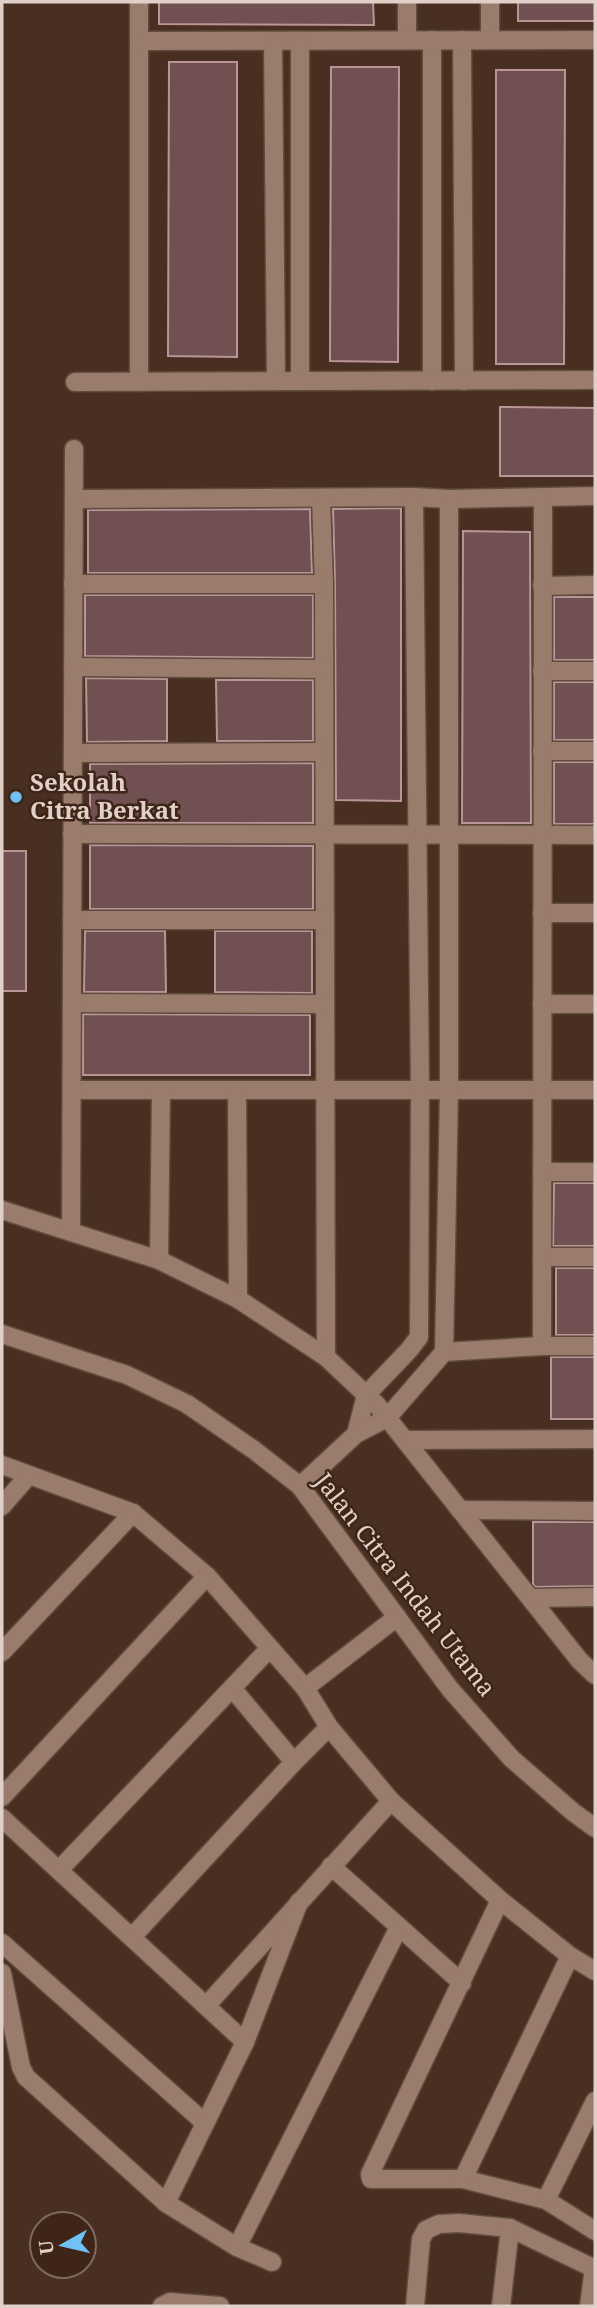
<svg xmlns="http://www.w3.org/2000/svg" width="597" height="2308" viewBox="0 0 597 2308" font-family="'Noto Serif',serif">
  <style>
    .building { fill: #715051; stroke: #ba9597; stroke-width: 2 }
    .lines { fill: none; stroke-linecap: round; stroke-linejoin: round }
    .minor-casing { stroke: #604b3e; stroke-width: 21 }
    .minor { stroke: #997c6b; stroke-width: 18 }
    .poi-dot { fill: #70c1f4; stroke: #3e2517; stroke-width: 2.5 }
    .labels { text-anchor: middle; stroke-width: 5; stroke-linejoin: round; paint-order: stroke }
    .poi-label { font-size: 24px; font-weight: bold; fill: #e1d0c7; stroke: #3e2517; text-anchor: start }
    .street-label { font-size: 24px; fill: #e1d0c7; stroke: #3e2517 }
  </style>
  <rect width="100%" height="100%" fill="#492f21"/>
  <g class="building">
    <path d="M159,2H373L374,25L159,24Z"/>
    <rect x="518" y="2" width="77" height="19"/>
    <path d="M169,62H237V357L168,356Z"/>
    <path d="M331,67H399L398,362L330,361Z"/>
    <path d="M496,70H565L564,364H496Z"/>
    <path d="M500,407L595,408V476H500Z"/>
    <path d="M401,508V801L336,800L335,584L333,509Z"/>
    <path d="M310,509L312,573H88V510Z"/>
    <path d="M463,531L530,532L531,823H462Z"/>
    <path d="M85,595H313V658L85,656Z"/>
    <rect x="554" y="597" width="41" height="63"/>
    <path d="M86,678L167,679V741L87,742Z"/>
    <path d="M216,680H313V741H217Z"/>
    <rect x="554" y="682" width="41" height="58"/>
    <rect x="554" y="762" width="41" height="62"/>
    <path d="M313,763V823H90V764Z"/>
    <path d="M90,845L313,846V909H90Z"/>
    <rect x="2" y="851" width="24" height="140"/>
    <path d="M85,931H165L166,992H84Z"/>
    <path d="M215,931H312V993L215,992Z"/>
    <path d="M83,1014L310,1015V1075H83Z"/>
    <path d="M554,1183H595V1246H553Z"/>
    <rect x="556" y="1268" width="39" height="67"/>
    <rect x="551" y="1357" width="44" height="62"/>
    <path d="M533,1522H595V1586L535,1587L533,1584Z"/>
  </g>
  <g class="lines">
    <defs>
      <g id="minor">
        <path d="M139,2V382"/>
        <path d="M407,2V40"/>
        <path d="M490,2V40"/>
        <path d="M432,40V381"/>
        <path d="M462,40L464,381"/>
        <path d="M139,41L595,40"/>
        <path d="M273,41L276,381"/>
        <path d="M300,41V381"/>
        <path d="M75,382L595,380"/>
        <path d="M75,499L414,497L449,499L595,496"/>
        <path d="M321,499L324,584L326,1357"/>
        <path d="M73,584H324"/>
        <path d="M542,586L595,585"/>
        <path d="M73,667L324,669"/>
        <path d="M542,671H595"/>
        <path d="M542,751H595"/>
        <path d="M73,753L324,752"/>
        <path d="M72,834L595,835"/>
        <path d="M542,913H595"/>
        <path d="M72,920H325"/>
        <path d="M72,1003L325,1004"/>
        <path d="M542,1004H595"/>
        <path d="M72,1090H595"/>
        <path d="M237,1090L238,1299"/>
        <path d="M542,1172H595"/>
        <path d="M2,1210L159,1260L238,1299L326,1357L377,1405L580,1661L595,1675"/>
        <path d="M71,1232L74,449"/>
        <path d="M542,1257H595"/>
        <path d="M159,1260L161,1090"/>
        <path d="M2,1334L127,1375L187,1404L254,1450L300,1486L450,1689L512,1759L573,1812L595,1828"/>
        <path d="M542,1346L543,497"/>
        <path d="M444,1352L542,1346H595"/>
        <path d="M356,1434L366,1395L409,1350L419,1337L420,1090L414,497"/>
        <path d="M405,1440L595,1439"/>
        <path d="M2,1465L133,1513L207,1576L305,1688L329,1727L391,1801L500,1900L570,1956L595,1971"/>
        <path d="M300,1486L356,1434L387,1418L444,1352L449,1090V499"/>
        <path d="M2,1506L28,1476"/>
        <path d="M460,1510L595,1511"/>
        <path d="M531,1598L595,1597"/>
        <path d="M2,1652L133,1513"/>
        <path d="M232,1688L294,1762"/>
        <path d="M305,1688L397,1617"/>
        <path d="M2,1797L207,1576"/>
        <path d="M2,1818L245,2042"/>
        <path d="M331,1866L462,1983"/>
        <path d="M59,1870L269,1649"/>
        <path d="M500,1900L370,2174L371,2179H463L546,2200L595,2231"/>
        <path d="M132,1937L294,1762L329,1727"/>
        <path d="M2,1943L205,2123"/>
        <path d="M2,1973L21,2067L26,2077L166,2203L237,2247L272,2262"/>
        <path d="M206,2006L391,1801"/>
        <path d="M463,2179L570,1956"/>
        <path d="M546,2200L595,2101"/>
        <path d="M166,2203L245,2042L299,1902"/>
        <path d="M237,2247L399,1927"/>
        <path d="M162,2306L170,2302L220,2306"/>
        <path d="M415,2306L421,2239L426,2230L439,2224L459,2223L510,2228L595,2269"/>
        <path d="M501,2306L510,2228"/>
        <path d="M589,2306L594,2268"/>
      </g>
    </defs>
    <use href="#minor" class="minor-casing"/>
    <use href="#minor" class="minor"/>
  </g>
  <circle class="poi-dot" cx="16" cy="797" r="7"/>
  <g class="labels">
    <g class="poi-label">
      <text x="30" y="791">Sekolah<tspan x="30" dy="28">Citra Berkat</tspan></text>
    </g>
    <g class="street-label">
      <text transform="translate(405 1585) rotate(52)" y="8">Jalan Citra Indah Utama</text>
    </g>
  </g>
  <rect width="597" height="2308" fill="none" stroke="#e1d0c7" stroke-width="7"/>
  <g transform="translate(63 2245) rotate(262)"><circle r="33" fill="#3e2517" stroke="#7f695d" stroke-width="2"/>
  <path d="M0-5L12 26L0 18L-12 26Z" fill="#70c1f4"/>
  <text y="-10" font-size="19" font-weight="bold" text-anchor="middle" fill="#e1d0c7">U</text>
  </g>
</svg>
